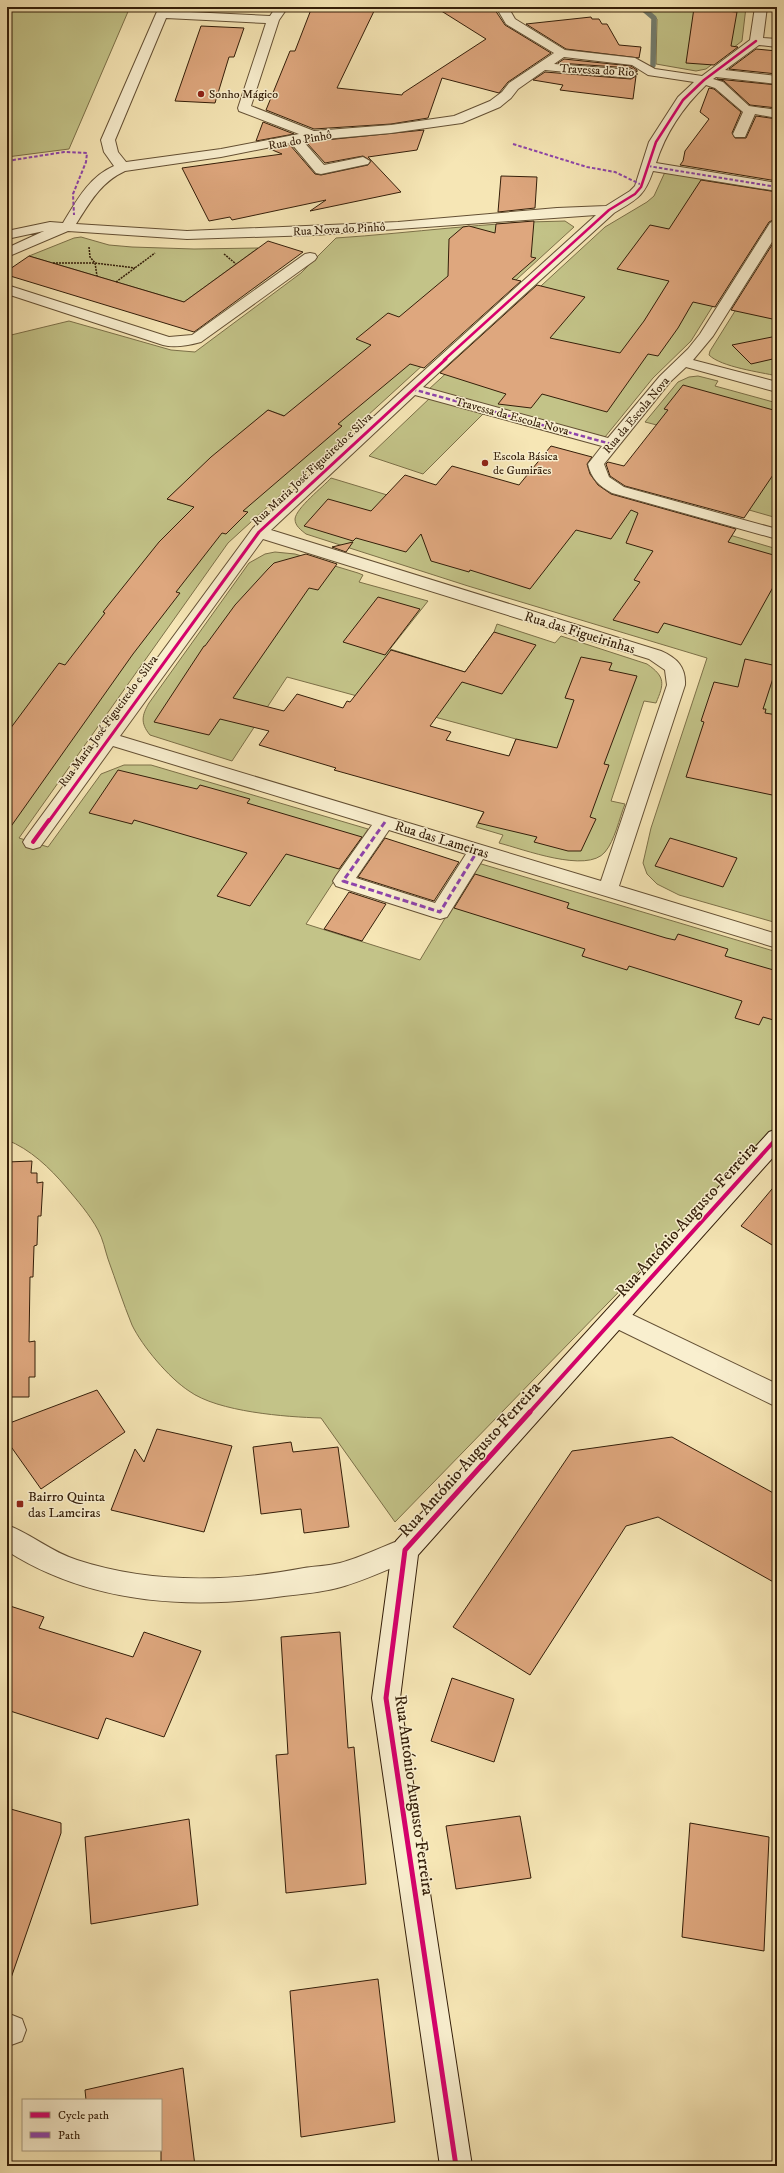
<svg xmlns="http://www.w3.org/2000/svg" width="784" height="2173" viewBox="0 0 784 2173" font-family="'IM FELL DW Pica',serif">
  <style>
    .green { fill: #c3c388; stroke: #7c7048; fill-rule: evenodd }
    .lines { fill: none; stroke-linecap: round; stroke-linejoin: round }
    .stream { stroke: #747e70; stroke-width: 5.5 }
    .building { fill: #dea77e; stroke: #341e09 }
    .street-casing { stroke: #645034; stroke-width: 2 }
    .secondary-casing { stroke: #341e09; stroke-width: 2 }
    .path { stroke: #341e09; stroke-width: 1.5; stroke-dasharray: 2 1; stroke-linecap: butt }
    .street { fill: #f9efcf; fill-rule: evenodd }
    .secondary { fill: #f9efcf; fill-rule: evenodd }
    .quiet-far2 { stroke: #8e44ad; stroke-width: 2; stroke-dasharray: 3.5 2; stroke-linecap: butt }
    .quiet-far1 { stroke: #8e44ad; stroke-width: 2.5; stroke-dasharray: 4.5 2.5; stroke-linecap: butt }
    .quiet { stroke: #8e44ad; stroke-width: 3; stroke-dasharray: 6 3; stroke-linecap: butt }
    .cycleway-far3-casing { stroke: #f9efcf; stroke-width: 4 }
    .cycleway-far2-casing { stroke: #f9efcf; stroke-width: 5 }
    .cycleway-far1-casing { stroke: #f9efcf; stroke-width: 6 }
    .cycleway-casing { stroke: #f9efcf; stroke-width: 8 }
    .cycleway-far3 { stroke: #d6006c; stroke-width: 2.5 }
    .cycleway-far2 { stroke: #d6006c; stroke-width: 3 }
    .cycleway-far1 { stroke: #d6006c; stroke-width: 4 }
    .cycleway { stroke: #d6006c; stroke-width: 5 }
    .poi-dot { fill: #8f2418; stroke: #f9efcf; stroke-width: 1.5 }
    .labels { text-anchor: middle; stroke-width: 3; stroke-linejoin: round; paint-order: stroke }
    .far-street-label { font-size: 12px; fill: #341e09; stroke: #f9efcf }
    .far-poi-label { font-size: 12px; fill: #341e09; stroke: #f9efcf; text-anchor: start }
    .street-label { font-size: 14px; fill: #341e09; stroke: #f9efcf }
    .poi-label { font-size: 14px; fill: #341e09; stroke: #f9efcf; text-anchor: start }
    .near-street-label { font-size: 17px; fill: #341e09; stroke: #f9efcf }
  </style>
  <rect width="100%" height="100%" fill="#f6e6b5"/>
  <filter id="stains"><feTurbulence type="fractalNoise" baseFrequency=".005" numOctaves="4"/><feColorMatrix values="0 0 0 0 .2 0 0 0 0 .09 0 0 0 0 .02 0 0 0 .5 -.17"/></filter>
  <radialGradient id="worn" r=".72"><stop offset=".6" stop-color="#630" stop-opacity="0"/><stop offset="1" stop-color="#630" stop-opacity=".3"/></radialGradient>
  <g class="green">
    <path d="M7,7H130L69,149L7,157Z"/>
    <path d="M643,7H746L742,41L706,69L696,71L656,64L657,19Z"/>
    <path d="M665,172L777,191V203L691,341L653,378L605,437L428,390L605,227L647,202L654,196Z"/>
    <path d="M565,221L574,227L228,543L19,838L48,847L101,774L124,765H151L368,829L306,924L420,960L478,863L777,952V1126L679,1230L395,1522L321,1418C286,1417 218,1412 189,1391C169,1378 142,1346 132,1325C123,1303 116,1281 108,1259C105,1250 103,1239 98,1230C90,1215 77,1200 66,1187C50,1168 30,1149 7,1140V336L69,321L171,350L195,352L301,273L336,238C412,233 488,222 565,221ZM268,410L285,416L239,435ZM182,485L196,489L181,503L167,499Z"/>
    <path d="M81,237L109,245L132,247L194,249L258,248L184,302L29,256L74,238Z"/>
    <path d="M777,244V376C760,372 721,367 709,355L710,351Z"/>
    <path d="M698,376L718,381L715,386L777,403V518L676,489L704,437L645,422L678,382L689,377Z"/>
    <path d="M431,397L485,412L423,474L369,456Z"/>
    <path d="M331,478L526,537L591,494L777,549V923L679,895L657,884L647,874L643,863L651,828L707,658L468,586L306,534C301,530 295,526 295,519C296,508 323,487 331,478Z"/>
    <path d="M275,552L295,554L358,573L363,575L359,582L428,601L390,649L465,672L494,632L497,624L555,643L561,636L647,664C666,677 664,684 656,703L644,701L611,801L625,804C619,819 615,840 605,852C587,874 523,849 499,843L503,835L476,827L502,776L516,739L287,677L232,761L150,735C140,723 142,715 149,703L249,563L265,554Z"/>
  </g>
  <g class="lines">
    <path class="stream" d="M641,7L654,18L653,65"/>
  </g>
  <g class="building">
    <path d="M312,7H376L337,88L402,95L403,93L486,39L435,7H493L505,25L551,53L508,82L499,93L442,78L428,118L391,124L314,129L266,110L290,51H295Z"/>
    <path d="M694,8L737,12L731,46L738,47L714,65L686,63Z"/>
    <path d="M591,17L592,19H599L602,24H607L619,45L641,47L639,58L566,49L526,24Z"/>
    <path d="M201,26L244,28L234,57H229L215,103L175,101Z"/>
    <path d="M756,49L777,51V74L729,69Z"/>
    <path d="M564,59L631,66L637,70V72L631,68L558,63Z"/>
    <path d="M545,72L631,79L636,76L633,99L560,90L563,85L533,80Z"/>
    <path d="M717,79L777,85V108L750,105L724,81Z"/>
    <path d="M709,88L714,89L741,112L732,133L735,138H746L756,116L777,119V181L680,165L683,161L685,151L709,119L700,112Z"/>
    <path d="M263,122L294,134L256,141Z"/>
    <path d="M424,130L417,150L368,157L401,192L310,211L326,200L232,220L230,217L209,221L182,168L282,154L270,149L290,145L315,174L321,175L368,165L371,161L363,156L325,163L306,142Z"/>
    <path d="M501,176L537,177L535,208L498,212Z"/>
    <path d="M701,180L777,192V218L769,222L715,307L693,302L678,328L658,356L648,354L607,412L542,394L531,408L498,404L506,394L440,373L537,285L585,297L550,338L620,353L644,321L669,281L617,269L650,225L669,229Z"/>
    <path d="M534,221L531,257L536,258L512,279L521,281L424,368L410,364L338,424L342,426L243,511L248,512L226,534L222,533L176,592L180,593L133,654L7,832V733L59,663L65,665L105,613L103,612L159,542L194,507L167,499L211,457L268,410L284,416L371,345L356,339L388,313L399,317L448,276L449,239L463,227L469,226L495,233L496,224Z"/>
    <path d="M777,237V320L731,310Z"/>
    <path d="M268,241L303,252L194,332L7,275V271L29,256L184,302Z"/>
    <path d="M777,336V358L751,364L732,345Z"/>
    <path d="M683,385L777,411V469L744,518L625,486L610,476L606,464L608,462L624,466L668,410L664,409Z"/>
    <path d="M551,446L592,457L587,464L590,474L598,485L611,494L736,529L728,542L777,556V580L741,645L664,623L658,633L613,620L640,582L634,580L653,551L626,543L638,513L631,510L611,539L576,530L530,589L470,570L469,572L431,561L421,534L406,552L356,538L353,541L304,526L328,499L371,511L405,475L436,485L452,466L519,485Z"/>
    <path d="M353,542L346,552L332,547Z"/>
    <path d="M306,554L337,564L318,590L309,588L233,698L284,711L297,694L343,708L347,701L350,702L391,650L465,672L494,632L536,645L502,694L462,682L430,726L451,732L446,740L509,756L516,739L557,748L574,700L565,698L581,657L612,663L609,670L637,676L604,764L609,765L590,817L596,819L581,851H568L534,842L537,837L478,823L484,812L334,770L336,768L259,745L269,731L220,719L209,735L154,722L204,646H205L235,605L268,569L274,563Z"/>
    <path d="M378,597L420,609L385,655L343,642Z"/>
    <path d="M745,659L777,666L763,709H766L765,713L777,715V796L686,777L704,722L701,721L714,682L738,687Z"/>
    <path d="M118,770L197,789L200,785L250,799L247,803L362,837L339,869L286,854L250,906L217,896L247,853L134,820L132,824L89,813Z"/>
    <path d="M385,838L459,862L434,901L358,877Z"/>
    <path d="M670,838L737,858L723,887L655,866Z"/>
    <path d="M475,874L569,903L567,908L666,938L675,940L678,934L728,949L725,956L777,971V1021L763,1017L759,1025L735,1018L742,1001L629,966L627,970L582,956L585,949L454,908Z"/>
    <path d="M349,892L386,904L362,941L324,929Z"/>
    <path d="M32,1161L31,1173H37V1183L43,1182L41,1216H38L37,1245L34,1246L33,1277H30L29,1342L35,1341V1377H29V1397H7V1162Z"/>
    <path d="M777,1183V1248L741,1226Z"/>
    <path d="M97,1390L125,1432L41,1489L7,1441V1424Z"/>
    <path d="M157,1429L232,1446L204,1532L111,1510L135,1449L144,1462Z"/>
    <path d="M672,1437L777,1495V1584L658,1517L626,1526L530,1675L453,1627L572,1451Z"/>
    <path d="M291,1442L293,1452L338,1447L349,1527L304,1533L301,1509L261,1514L253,1447Z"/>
    <path d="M7,1605L44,1617L39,1628L133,1657L144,1632L201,1651L164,1737L106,1718L98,1739L7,1710Z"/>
    <path d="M340,1632L348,1748L354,1747L366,1884L286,1893L276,1755L288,1754L281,1637Z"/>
    <path d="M452,1678L514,1699L494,1762L431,1741Z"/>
    <path d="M7,1808L61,1823V1833L11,1978H7Z"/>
    <path d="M520,1816L531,1878L456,1889L446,1826Z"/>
    <path d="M189,1819L198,1905L91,1924L85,1837Z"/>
    <path d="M690,1823L769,1837L764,1951L682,1937Z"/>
    <path d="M378,1979L395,2122L301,2137L290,1991Z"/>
    <path d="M183,2068L195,2166H161V2100H86L85,2090Z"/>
  </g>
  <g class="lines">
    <defs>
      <g id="street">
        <path d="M159,7H171L169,11L270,16L276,7H288L279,20L251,106L314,131L391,125L454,116L490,101L502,92L509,83L554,53L506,24L496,7H508L515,19L565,50L635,58L655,69L702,76L750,40L755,7H767L763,38L777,39V47L759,45L725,70L777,76V84L716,77L713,79L723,82L749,106L777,110V118L755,114L745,137H735L733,134L743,112L715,88L706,85C683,107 666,132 656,163L777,183V191L653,171C644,197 637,199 614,213L423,387L608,438L660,376L688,349L700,334L770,223L777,219V234L713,336L693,360L777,382V392L686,367L670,382L604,464L609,477L624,487L777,529V539L612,493C599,486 591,478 588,464L602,446L415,395L271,530L661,651C677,658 686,667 685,685L619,886L777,934V948L483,859L447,917L440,919L433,917L336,886L333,881L336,876L372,825L113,746L40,847L33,849L26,847L23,842L26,837L253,528L407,386L596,215L314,235L187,239L68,231L7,257V248L44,231L7,239V231L50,222L63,223C77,200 89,177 114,166L104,152L101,140ZM166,18L266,23L238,108L239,111L299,134L221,149L126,162L118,152L115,140ZM564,57L632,65L648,75L694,82L678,97L649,142L635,186L630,191L606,206L557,208L398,222L187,231L76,224C90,202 101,182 125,171L221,157L291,143L316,173L321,174L368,164L370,161L363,157L324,165L303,141L391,133L462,123L500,107L511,98L518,89L545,70L631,78L637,74L631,70L554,64ZM263,539L649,659L665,670L667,685L601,881L120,736ZM389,830L466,854L435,903L356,878Z"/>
        <path d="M310,253L315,254L317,257L315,260L201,342C190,345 174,348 163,345L7,294V285L169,337L192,335L305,254Z"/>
        <path d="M616,1307L777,1384V1407L607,1324L604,1317L607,1310Z"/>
        <path d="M7,1525C32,1534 51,1552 77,1560C150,1584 230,1582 304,1568C316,1566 328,1566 340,1563C362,1557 384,1546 405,1538L414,1541L418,1550L414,1559C390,1568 366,1580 341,1587C323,1592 303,1594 284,1596C189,1610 90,1604 7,1551Z"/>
        <path d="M7,2013L22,2019L26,2030L22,2041L11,2045L7,2044Z"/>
      </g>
      <path id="secondary" d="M777,1129V1153L418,1555L400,1698L472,2166H440L372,1698L392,1550L396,1541L769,1132Z"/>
    </defs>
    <use href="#street" class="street-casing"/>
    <use href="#secondary" class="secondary-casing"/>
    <g class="path">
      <path d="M89,247L90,257L95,263L135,268"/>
      <path d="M224,254L236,264"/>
      <path d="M53,263H95L97,276"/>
      <path d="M116,282L155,253"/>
    </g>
    <use href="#street" class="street"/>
    <use href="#secondary" class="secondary"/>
    <g class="quiet-far2">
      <path d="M513,144L587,167L615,172L642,185"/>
      <path d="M7,161L64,152L87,153L86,162L73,194L74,215"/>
      <path d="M648,166L777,187"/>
    </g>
    <path class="quiet-far1" d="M412,389L611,444"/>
    <path class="quiet" d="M385,822L343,881L440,912L478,850"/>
    <defs>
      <path id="cycleway-far3" d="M444,360L609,210L635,194L641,187L656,142L683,100L704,80L756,41"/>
      <path id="cycleway-far2" d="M49,821L259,532L446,359"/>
      <g id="cycleway-far1">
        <path d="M33,842L49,820"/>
        <path d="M529,1413L777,1138"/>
      </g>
      <path id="cycleway" d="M456,2166L386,1698L405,1550L530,1412"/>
    </defs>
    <use href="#cycleway-far3" class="cycleway-far3-casing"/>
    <use href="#cycleway-far2" class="cycleway-far2-casing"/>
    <use href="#cycleway-far1" class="cycleway-far1-casing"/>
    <use href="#cycleway" class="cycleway-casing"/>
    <use href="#cycleway-far3" class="cycleway-far3"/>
    <use href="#cycleway-far2" class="cycleway-far2"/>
    <use href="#cycleway-far1" class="cycleway-far1"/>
    <use href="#cycleway" class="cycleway"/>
  </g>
  <g class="poi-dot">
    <circle cx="201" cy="94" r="4"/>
    <circle cx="485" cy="463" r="4"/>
    <rect x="16" y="1500" width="8" height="8" rx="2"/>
  </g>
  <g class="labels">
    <g class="far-street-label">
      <text transform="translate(597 70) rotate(3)" y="4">Travessa do Rio</text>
      <text transform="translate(300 140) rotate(-10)" y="4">Rua do Pinhô</text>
      <text transform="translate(339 229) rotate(-3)" y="4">Rua Nova do Pinhô</text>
      <text transform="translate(636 415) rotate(-50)" y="4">Rua da Escola Nova</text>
      <text transform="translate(512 416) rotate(15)" y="4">Travessa da Escola Nova</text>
      <text transform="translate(312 469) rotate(-43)" y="4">Rua Maria José Figueiredo e Silva</text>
      <text transform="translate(108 721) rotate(-54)" y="4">Rua Maria José Figueiredo e Silva</text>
    </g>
    <g class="far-poi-label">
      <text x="209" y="98">Sonho Mágico</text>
      <text x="493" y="460">Escola Básica<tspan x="493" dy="14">de Gumirães</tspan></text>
    </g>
    <g class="street-label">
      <text transform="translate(580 632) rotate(17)" y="5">Rua das Figueirinhas</text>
      <text transform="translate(442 839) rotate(17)" y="5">Rua das Lameiras</text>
    </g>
    <g class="poi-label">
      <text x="28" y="1501">Bairro Quinta<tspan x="28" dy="16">das Lameiras</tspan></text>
    </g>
    <g class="near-street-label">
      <text transform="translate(686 1219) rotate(-48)" y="6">Rua António Augusto Ferreira</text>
      <text transform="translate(469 1459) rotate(-48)" y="6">Rua António Augusto Ferreira</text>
      <text transform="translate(415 1795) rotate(82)" y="6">Rua António Augusto Ferreira</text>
    </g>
  </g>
  <rect width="784" height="2173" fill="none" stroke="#f6e6b5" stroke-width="24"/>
  <rect x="8" y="8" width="768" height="2157" fill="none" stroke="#341e09" stroke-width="2"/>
  <rect x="12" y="12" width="760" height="2149" fill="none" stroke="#341e09"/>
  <rect x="22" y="2099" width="140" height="52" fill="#f9efcf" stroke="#aa9b80"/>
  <rect x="30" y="2112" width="20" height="6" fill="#d6006c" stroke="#aa9b80"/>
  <text x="58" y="2119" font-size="12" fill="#341e09">Cycle path</text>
  <rect x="30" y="2132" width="20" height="6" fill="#8e44ad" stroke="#aa9b80"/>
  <text x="58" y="2139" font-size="12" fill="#341e09">Path</text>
  <rect width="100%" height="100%" filter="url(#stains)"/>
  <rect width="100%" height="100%" fill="url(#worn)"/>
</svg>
